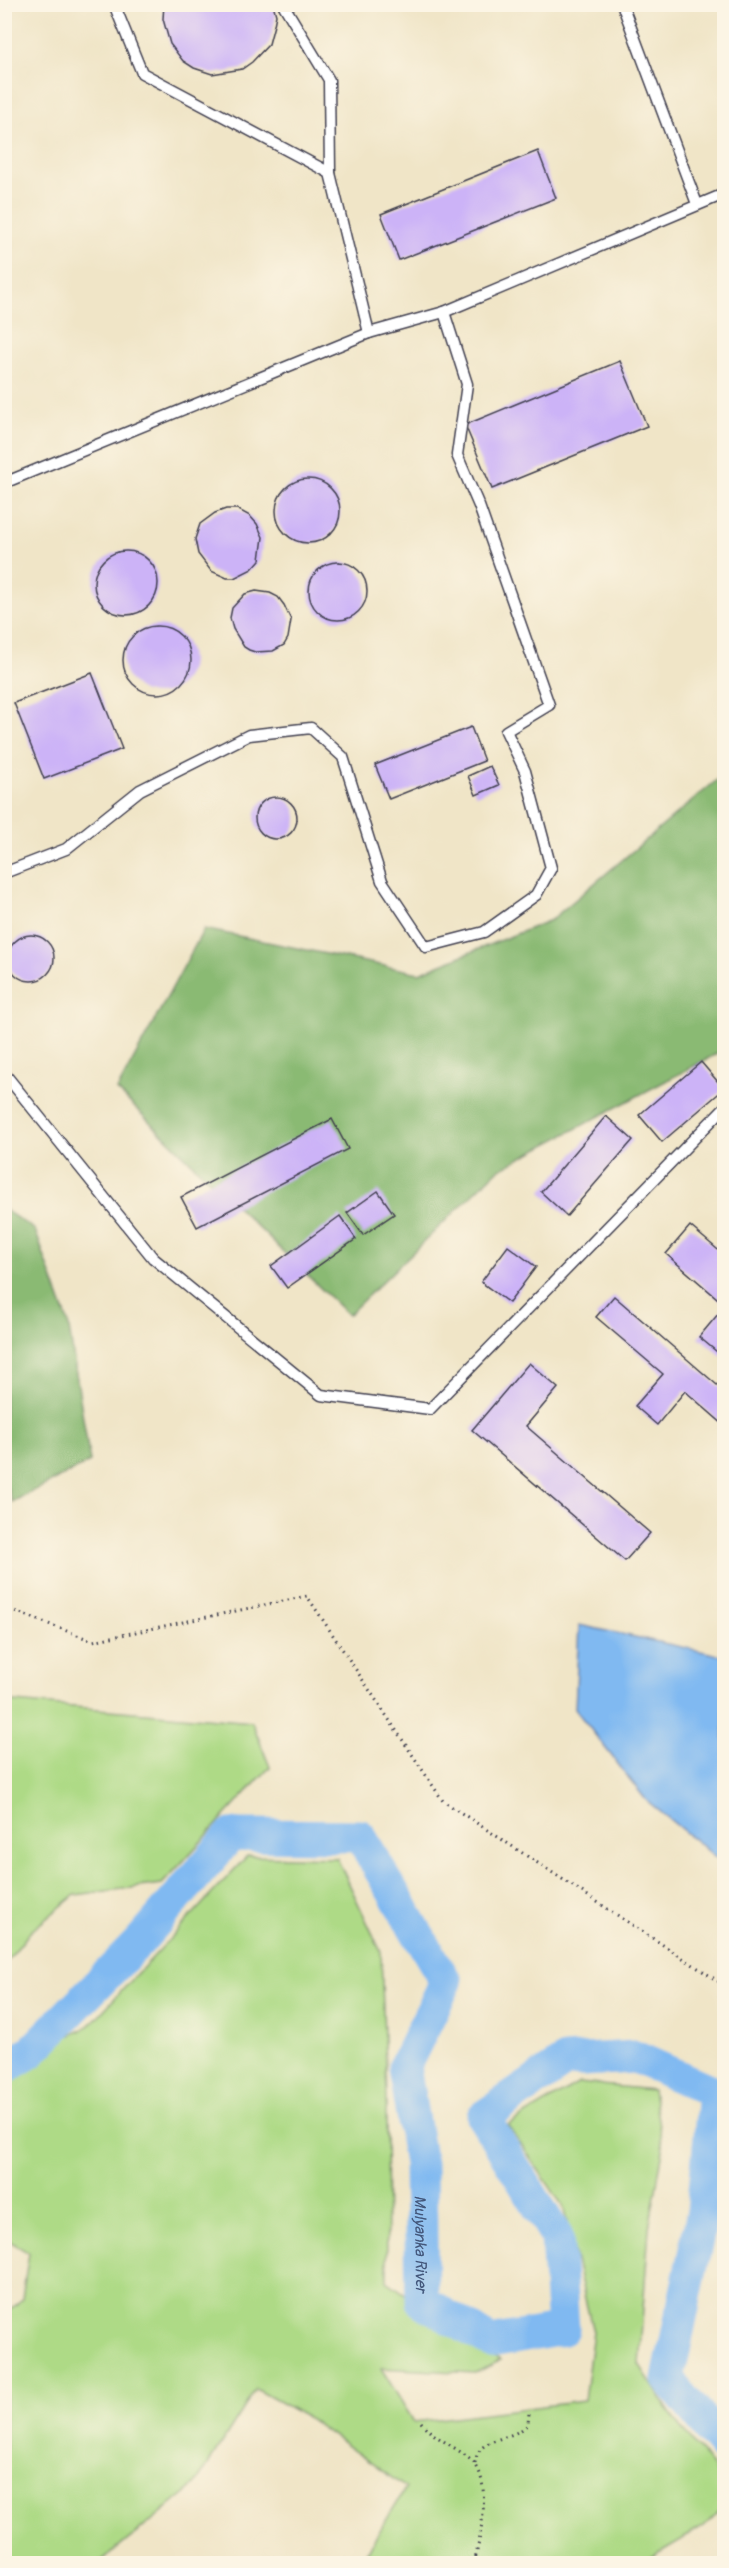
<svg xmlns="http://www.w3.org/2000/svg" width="729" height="2568" viewBox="0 0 729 2568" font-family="Pangolin,sans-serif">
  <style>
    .green { fill: #aeda86; stroke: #687e60; stroke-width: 1.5 }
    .forest { fill: #8aba73; stroke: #566e57; stroke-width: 1.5 }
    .water { fill: #80b9f1; stroke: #516e96; stroke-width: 1.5 }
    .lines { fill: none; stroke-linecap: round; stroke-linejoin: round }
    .river { stroke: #80b9f1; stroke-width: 33 }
    .building { fill: #ccb3f7 }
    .service-casing { stroke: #413f50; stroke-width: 13 }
    .path { stroke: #413f50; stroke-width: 3; stroke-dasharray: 1.5 4.5; stroke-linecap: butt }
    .service { stroke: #fff; stroke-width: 10 }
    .labels { text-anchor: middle; stroke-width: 5; stroke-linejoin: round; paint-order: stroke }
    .water-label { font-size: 16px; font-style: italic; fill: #43577b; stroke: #fcf5e5 }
  </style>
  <rect width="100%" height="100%" fill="#fcf5e5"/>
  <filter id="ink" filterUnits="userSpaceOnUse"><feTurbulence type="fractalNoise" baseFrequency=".0167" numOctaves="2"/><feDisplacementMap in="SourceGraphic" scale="12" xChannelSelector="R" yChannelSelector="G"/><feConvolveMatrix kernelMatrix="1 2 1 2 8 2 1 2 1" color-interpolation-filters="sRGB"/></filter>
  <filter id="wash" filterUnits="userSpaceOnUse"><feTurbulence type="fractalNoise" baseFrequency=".008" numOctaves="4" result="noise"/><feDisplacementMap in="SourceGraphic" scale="24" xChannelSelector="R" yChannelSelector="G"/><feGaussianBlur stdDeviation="1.35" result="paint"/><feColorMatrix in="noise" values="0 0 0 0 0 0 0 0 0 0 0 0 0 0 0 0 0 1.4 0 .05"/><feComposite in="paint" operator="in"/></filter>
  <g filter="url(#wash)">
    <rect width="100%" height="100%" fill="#f0e5c7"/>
    <g class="green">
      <path d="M14,1702L252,1722L270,1767L162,1884L75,1895L30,1932L5,1964L4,1703Z"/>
      <path d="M247,1856L337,1858L381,1952L386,2095L387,2281L500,2361L475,2373L381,2368L414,2422L584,2401L593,2332L563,2206L508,2125L579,2083L653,2090L663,2150L649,2228L639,2364L671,2414L724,2481V2507L703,2527L642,2563H360L406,2488L305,2416L256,2389L195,2485L100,2563H5V2315L22,2299L29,2253L5,2238V2068L89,2026Z"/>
    </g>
    <g class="forest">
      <path d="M724,774V1050L498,1170L348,1315L117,1090L204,929L419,973L551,920Z"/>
      <path d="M5,1210L35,1230L68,1322L90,1462L12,1502L4,1478Z"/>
    </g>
    <path class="water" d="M579,1625L724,1656V1864L646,1800L575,1709Z"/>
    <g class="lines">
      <path class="river" id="s1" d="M4,2068L31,2052L139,1942L231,1835L360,1836L446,1982L404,2067L420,2164L422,2301L491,2342L563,2329L557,2237L483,2117L565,2061L635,2057L714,2092L703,2211L668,2379L724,2446"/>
    </g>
    <g id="blocks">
      <g class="building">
        <path d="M164,4H273L276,15L274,25L269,44L252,62L242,69L212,74L194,68L183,61L170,44L163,19Z"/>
        <path d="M538,151L556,198L399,260L381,214Z"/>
        <path d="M620,361L647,426L492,489L465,425Z"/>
        <circle cx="308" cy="511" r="32"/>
        <path d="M226,509H237L250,516L257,524L263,537L260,560L252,569L234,578H227L211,571L198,554L195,539L200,524L215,513Z"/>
        <circle cx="126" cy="583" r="32"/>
        <circle cx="338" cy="591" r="29"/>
        <path d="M256,591L270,593L278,597L284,605L291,620L288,638L284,645L273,651L255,652L249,650L244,647L233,629L230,618L232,608L245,594Z"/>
        <circle cx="157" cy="660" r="34"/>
        <path d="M92,673L122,749L44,779L14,703Z"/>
        <path d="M471,727L484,761L389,799L375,765Z"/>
        <path d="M490,766L499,785L476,795L468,776Z"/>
        <circle cx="276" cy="818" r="21"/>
        <circle cx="31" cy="958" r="23"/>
        <path d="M701,1062L724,1089L662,1142L639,1115Z"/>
        <path d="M606,1116L633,1140L567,1216L541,1192Z"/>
        <path d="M332,1119L348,1149L197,1227L181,1197Z"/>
        <path d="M378,1191L394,1214L363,1235L347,1213Z"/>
        <path d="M340,1216L356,1239L287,1288L271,1266Z"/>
        <path d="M690,1226L724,1255V1304L666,1254Z"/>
        <path d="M508,1246L536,1267L509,1303L481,1282Z"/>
        <path d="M614,1296L724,1391V1425L685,1391L657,1425L635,1406L663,1374L596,1317Z"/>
        <path d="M724,1307V1354L722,1356L699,1337Z"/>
        <path d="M529,1363L558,1388L526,1426L650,1533L625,1561L472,1430Z"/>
      </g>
    </g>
  </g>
  <g filter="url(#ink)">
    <use href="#blocks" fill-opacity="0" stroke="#413f50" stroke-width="1.5"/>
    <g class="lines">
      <defs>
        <g id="service">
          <path d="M114,4L142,73L330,173"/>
          <path d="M283,4L329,80L330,173L369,333"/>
          <path d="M622,4L697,204"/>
          <path d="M4,483L369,333L444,312L724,194"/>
          <path d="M4,873L66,849L140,790L249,735L311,728L343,757L382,881L426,947L484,932L536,895L551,868L525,771L506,731L549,705L479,506L457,455L467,384L444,312"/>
          <path d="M4,1073L153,1258L321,1395L430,1409L724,1108"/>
        </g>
      </defs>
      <use href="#service" class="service-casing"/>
      <g class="path">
        <path d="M4,1607L93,1641L307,1596L443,1801L724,1985"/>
        <path d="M421,2422C434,2439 456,2446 472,2461C493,2480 480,2539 474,2564"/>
        <path d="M475,2463C479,2434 511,2443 528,2424L529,2413"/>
      </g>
      <use href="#service" class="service"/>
    </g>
  </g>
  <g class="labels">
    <g class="water-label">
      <text dy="6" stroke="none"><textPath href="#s1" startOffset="898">Mulyanka River</textPath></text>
    </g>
  </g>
  <rect width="729" height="2568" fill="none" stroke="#fcf5e5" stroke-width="24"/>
</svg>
